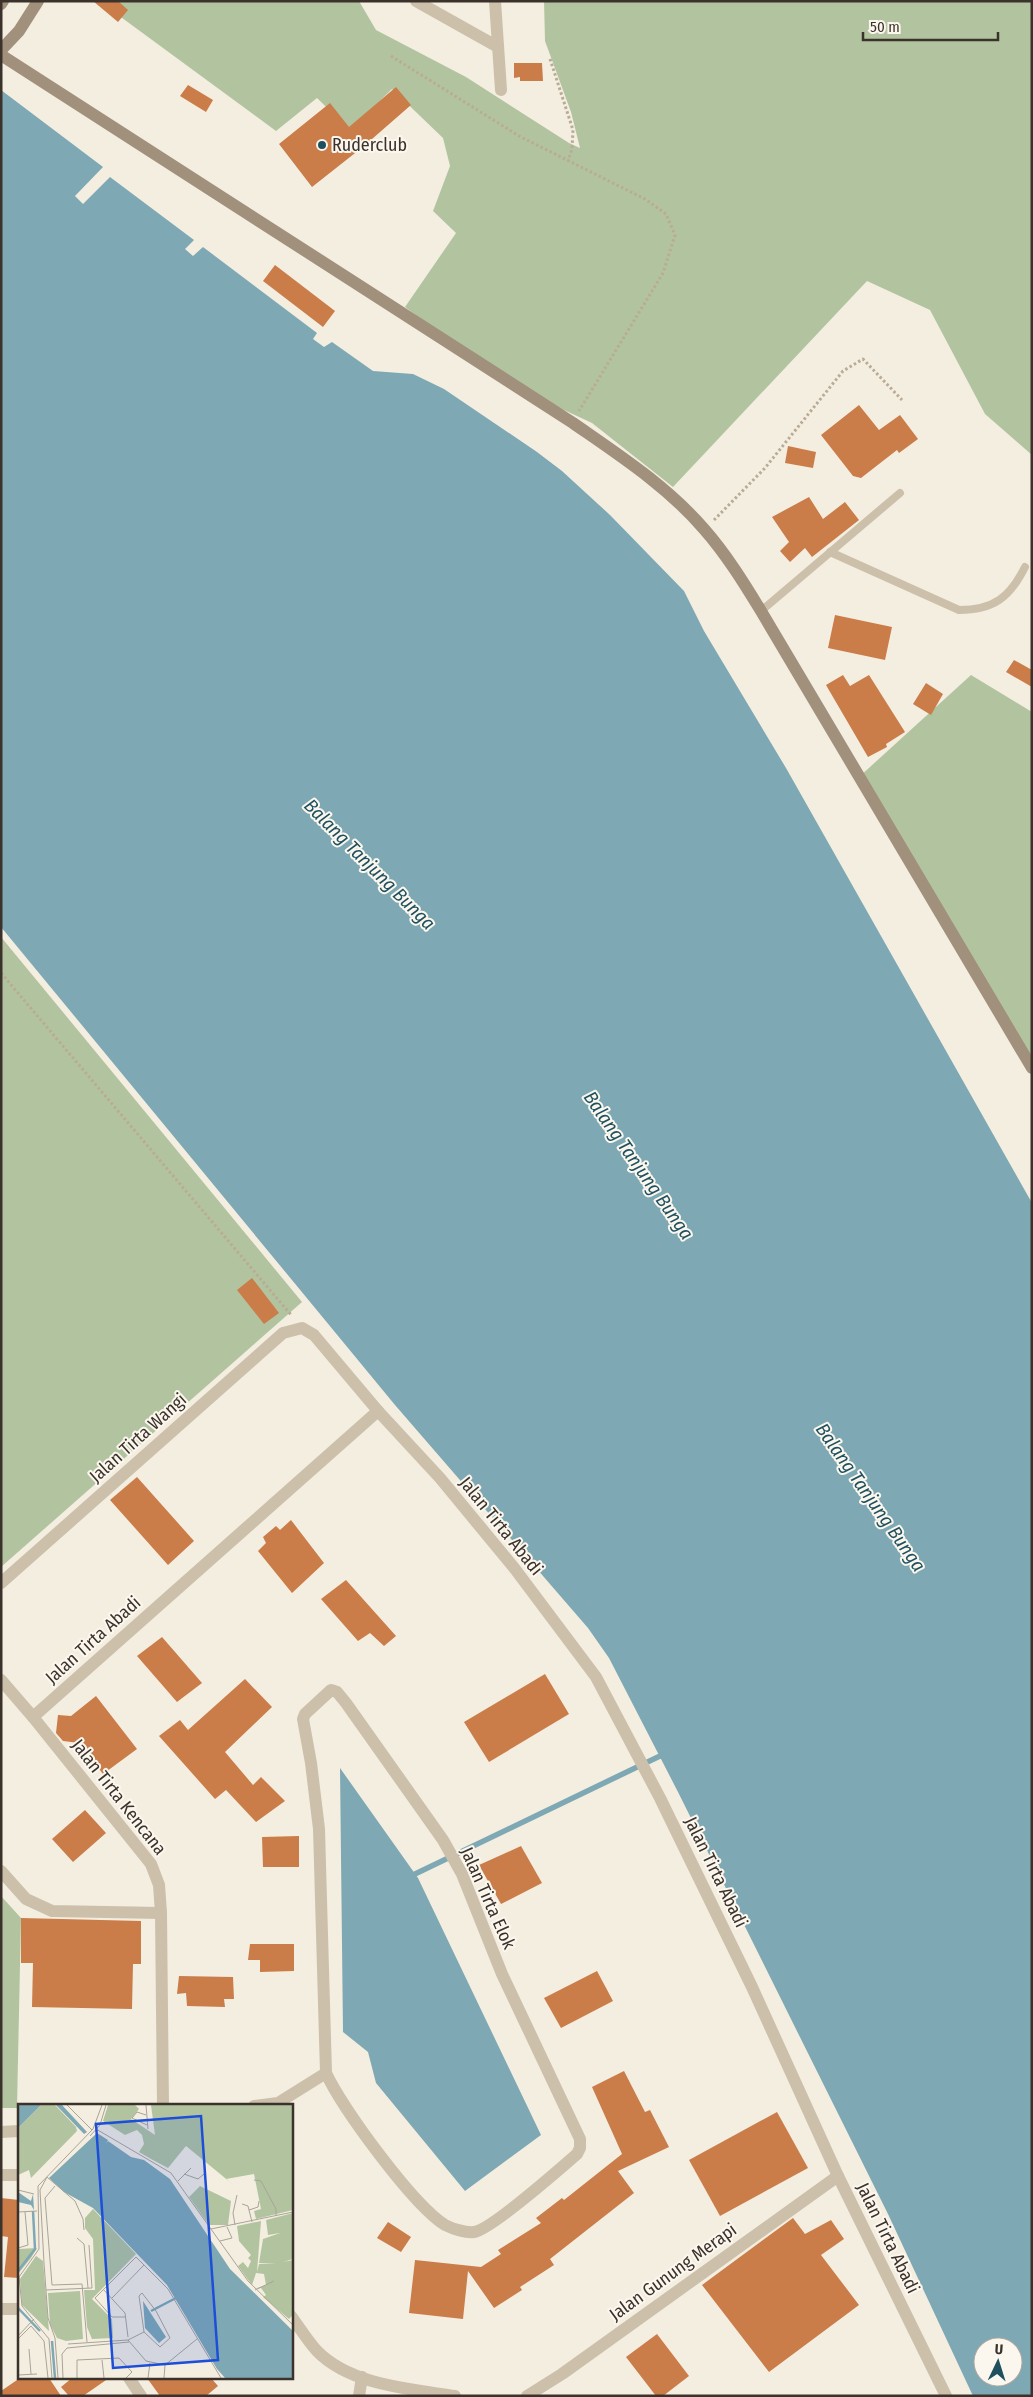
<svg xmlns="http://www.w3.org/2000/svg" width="1033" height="2397" viewBox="0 0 1033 2397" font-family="'Fira Sans Condensed',sans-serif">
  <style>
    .green { fill: #b2c49f }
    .water { fill: #7ea8b3; fill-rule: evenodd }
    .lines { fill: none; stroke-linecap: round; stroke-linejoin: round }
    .stream { stroke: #7ea8b3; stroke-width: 5.5 }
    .building { fill: #ca7c49 }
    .path { stroke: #b9ab95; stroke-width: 3; stroke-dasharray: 2.5 2.5; stroke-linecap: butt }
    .lane { stroke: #cdc0ab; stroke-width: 8 }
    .street { stroke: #cdc0ab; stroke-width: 12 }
    .secondary { stroke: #a1907c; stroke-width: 12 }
    .poi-dot { fill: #1e505f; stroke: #fbf7ee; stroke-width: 2 }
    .labels { text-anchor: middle; stroke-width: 4; stroke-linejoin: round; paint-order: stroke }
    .poi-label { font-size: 18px; fill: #3b322b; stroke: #fbf7ee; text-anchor: start }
    .street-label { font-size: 18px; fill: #3b322b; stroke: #fbf7ee }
    .water-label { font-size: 19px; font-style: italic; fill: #1e505f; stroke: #fbf7ee }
    .inset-river { fill: none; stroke: #7ea8b3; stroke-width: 2.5 }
    .inset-road { fill: none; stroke: #aaa398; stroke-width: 1 }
    .view { fill: #1d4ed8; fill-opacity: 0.15; stroke: #1d4ed8; stroke-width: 2.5 }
    .inset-edge { fill: none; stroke: #3b322b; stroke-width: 2.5 }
  </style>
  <rect width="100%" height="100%" fill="#f4eee1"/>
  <g class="green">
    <path d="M99,1H359L376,30L466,77L569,143L580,148L571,112L545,41L544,1H1032V455L985,414L930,310L867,281L673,487L592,423L510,385L405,307L456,233L433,211L450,166L443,138L392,89L350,130L317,98L276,131Z"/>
    <path d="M971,675L1032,712V1063L859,777Z"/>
    <path d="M1,937L302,1302L1,1567Z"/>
    <path d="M1,1896L21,1918L17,2108H1Z"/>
  </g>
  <g class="water">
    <path d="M1,90L103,167L75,196L83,204L110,177L194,240L185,249L193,256L203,247L317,333L313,339L324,347L332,342L373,371L413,374L444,389L537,452L562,471L610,515L684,591L704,631L786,768L1032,1203V2396H973L888,2214L678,1792L609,1658L588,1628L395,1405L1,927ZM983,2347H1013V2377H983Z"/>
    <path d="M340,1768L418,1878L541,2135L465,2191L376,2083L368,2052L343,2032Z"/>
  </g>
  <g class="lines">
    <path class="stream" d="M415,1874L660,1756"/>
  </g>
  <g class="building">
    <path d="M93,1H118L128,10L118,22Z"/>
    <path d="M514,63H542L543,81H520V77L514,78Z"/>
    <path d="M188,85L213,100L206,112L180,96Z"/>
    <path d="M396,87L411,105L364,146L312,187L279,144L330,103L349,127Z"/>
    <path d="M275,265L335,311L323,327L263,281Z"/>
    <path d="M859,405L879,430L900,415L918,439L899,453L897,450L861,478L853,476L821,435Z"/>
    <path d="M788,446L816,452L813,468L785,463Z"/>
    <path d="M809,497L823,519L845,502L859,520L812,557L805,548L790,562L780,551L789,542L772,517Z"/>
    <path d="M835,615L892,627L885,660L828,648Z"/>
    <path d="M1014,660L1032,670V687L1006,672Z"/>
    <path d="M843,675L850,686L869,675L905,732L886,744L887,747L868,757L826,685Z"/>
    <path d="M926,683L943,694L931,715L913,704Z"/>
    <path d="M252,1278L279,1313L264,1324L237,1290Z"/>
    <path d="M137,1477L194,1541L168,1565L110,1500Z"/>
    <path d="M291,1520L324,1563L292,1593L258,1551L266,1543L263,1537L276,1526L280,1530Z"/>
    <path d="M346,1580L396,1636L384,1646L370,1633L358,1641L321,1599Z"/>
    <path d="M162,1637L202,1683L177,1702L137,1656Z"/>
    <path d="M545,1674L569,1714L489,1762L464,1722Z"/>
    <path d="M245,1679L272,1707L225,1752L253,1785L261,1777L285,1801L256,1822L226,1790L215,1799L159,1736L180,1720L188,1730Z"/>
    <path d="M96,1696L137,1749L103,1774L79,1743L63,1741L56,1733L58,1715L71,1716Z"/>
    <path d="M85,1810L106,1833L73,1862L52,1839Z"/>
    <path d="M299,1836V1867H263L262,1837Z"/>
    <path d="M521,1846L542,1883L501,1904L479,1865Z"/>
    <path d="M21,1918L141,1921V1964H133L132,2009L32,2007L33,1963H21Z"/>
    <path d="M250,1944H294V1971L260,1972V1960H248Z"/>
    <path d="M597,1971L613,2001L561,2028L544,1998Z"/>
    <path d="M179,1976L233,1977L234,1999H224L225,2007L187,2006L186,1993L177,1994Z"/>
    <path d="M624,2071L645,2112L650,2110L669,2147L618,2171L634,2193L550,2259L554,2265L520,2287L522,2290L494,2308L468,2271L463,2319L409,2313L415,2260L481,2267L501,2254L498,2250L541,2223L536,2218L562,2198L564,2200L622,2154L592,2087Z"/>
    <path d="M777,2112L808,2168L720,2216L689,2160Z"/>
    <path d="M1,2198L19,2200V2278L4,2277L8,2237L1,2236Z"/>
    <path d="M793,2218L805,2234L831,2220L844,2239L821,2255L859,2305L769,2372L702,2285Z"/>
    <path d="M388,2222L411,2237L401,2252L377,2238Z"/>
    <path d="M657,2334L689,2376L663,2396H656L626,2357Z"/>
    <path d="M20,2378H49L61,2396H1V2391Z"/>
    <path d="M72,2378H109L83,2396H69L61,2387Z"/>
    <path d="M147,2378H211L218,2386L206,2396H160Z"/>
  </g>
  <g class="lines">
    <g class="path">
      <path d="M391,56L519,136L645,199L666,214L675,235L663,273L579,411"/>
      <path d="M550,59L573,130L572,149L568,161"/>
      <path d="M714,520L765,468L843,371L863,359L902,400"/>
      <path d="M1,973L292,1316"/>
    </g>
    <g class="lane">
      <path d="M830,552L959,610C994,610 1010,597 1025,567"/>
      <path d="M761,611L900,493"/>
    </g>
    <g class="street">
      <path d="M416,1L498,47"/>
      <path d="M495,1L501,90"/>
      <path d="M1,1583L283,1333L302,1328L314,1335L378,1411L440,1478L515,1569L596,1677L660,1798L752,1987L838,2176L946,2396"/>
      <path d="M1,1680L33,1717L151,1864L159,1885L161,1913L163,2106"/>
      <path d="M33,1717L378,1411"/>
      <path d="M1,1871L26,1899L52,1911L161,1913"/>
      <path d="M254,2106L278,2103L326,2073C342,2108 413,2205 445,2225C453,2229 466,2233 474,2232C490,2230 561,2168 577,2154L580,2148V2139L502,1974L462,1874L443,1840L346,1703L337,1692L331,1690L305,1714L303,1719L311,1763L319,1829L326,2073"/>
      <path d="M1,2132L19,2131"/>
      <path d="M1,2175H19"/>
      <path d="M1,2309H19"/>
      <path d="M291,2316C300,2328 307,2340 317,2351C350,2385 410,2389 455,2396"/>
      <path d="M129,2378L141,2396"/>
      <path d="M359,2396L362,2377"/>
      <path d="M527,2396L562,2374L838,2176"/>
    </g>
    <g class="secondary">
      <path d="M1,4L3,1"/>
      <path d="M1,50L19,31L38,1"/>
      <path d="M1,55L573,423C619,455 667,486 704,529C726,554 744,583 761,611L1032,1068"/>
    </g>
  </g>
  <circle class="poi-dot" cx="322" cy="145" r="5"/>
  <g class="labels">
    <g class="poi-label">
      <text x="332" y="151">Ruderclub</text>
    </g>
    <g class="street-label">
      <text transform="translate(138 1438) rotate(-42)" y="6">Jalan Tirta Wangi</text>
      <text transform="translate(501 1526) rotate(51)" y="6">Jalan Tirta Abadi</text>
      <text transform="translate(93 1640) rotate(-42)" y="6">Jalan Tirta Abadi</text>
      <text transform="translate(119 1797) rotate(52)" y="6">Jalan Tirta Kencana</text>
      <text transform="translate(716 1872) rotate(64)" y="6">Jalan Tirta Abadi</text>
      <text transform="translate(488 1898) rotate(66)" y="6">Jalan Tirta Elok</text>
      <text transform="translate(888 2238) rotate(64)" y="6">Jalan Tirta Abadi</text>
      <text transform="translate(673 2272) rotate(-36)" y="6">Jalan Gunung Merapi</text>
    </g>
    <g class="water-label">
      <text transform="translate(370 864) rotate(45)" y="7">Balang Tanjung Bunga</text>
      <text transform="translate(639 1165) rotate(55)" y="7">Balang Tanjung Bunga</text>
      <text transform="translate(871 1497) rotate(55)" y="7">Balang Tanjung Bunga</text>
    </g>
  </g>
  <g transform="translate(18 2104)">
    <rect width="275" height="275" fill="#f4eee1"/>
    <path d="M23,1H37L58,23L59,27L13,74L11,66L0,71V24ZM90,1H117L121,5L113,15L137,31L133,1H275V106L238,115L236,107L243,105L236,70L208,75L218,83L168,42L150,64L133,55L121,48L126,40L124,31L119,26L107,31L85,17ZM182,82L213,97L210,121H191L171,93ZM75,105L118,150L74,195L94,215L95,234L74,235L69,223L66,186H77L75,135L67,124V114ZM275,109V155L265,158L275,156V211L271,215L245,193L248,191L243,184L236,185L248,181L246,170L238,169L234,181L220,162L225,158L230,164L233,157L230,154L233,151L221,137L219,122L243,117L239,168L241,160H258L241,159L245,135L262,129L250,131L248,116ZM19,144L13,154L0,170V145ZM18,152L25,157L31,227L4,201L2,175ZM62,187L65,235L48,237L39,234L32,220L30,189Z" fill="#b2c49f"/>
    <path d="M0,1H23L0,24ZM38,1H44L69,28L66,30ZM79,29L90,36L88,40L90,37L113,53L126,56L152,75L212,165L275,227V274H207L199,265L149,181L75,104L46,88L31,74ZM0,88L13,97L15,90L16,106L13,101L0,98ZM125,197L148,233L141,239L127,224Z" fill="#7ea8b3"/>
    <path class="inset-river" d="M0,167L17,145L15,107M0,204L22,227M133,207L158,194M34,237L37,274"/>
    <path class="inset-road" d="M49,1L74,26M128,1L130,25M128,11L119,8L114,14L129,21M78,25L153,69L230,177L275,221M72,32L82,21L88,1M166,70L180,75L186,70M29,73L57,97L65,115L66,126M29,73L22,86L26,159L30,214L37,234L40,274M236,76L243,77L258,105V112M160,77L173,64M37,82L27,94L34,181L64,180L69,238M0,86L16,90M224,100L230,102L234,118M231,106L240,103L241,97M0,108L19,107M217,121L215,109L219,91M193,125L275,108M59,134L66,140L70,184M202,137L214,134L209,123M0,144L10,141L7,108M85,185L107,209L110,233M28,186L74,184L71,141M237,186L256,177M94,194L126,161M108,213H94L77,194L118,153L150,185L203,274M13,222L26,237L30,274M0,232L16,215M0,235L13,222M110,236L126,228L142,243L152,234L138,207L124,189L121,192L126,228M50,240L110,236L128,257L147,261L146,274M11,245L13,270M84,256L86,274M147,261L179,235M0,271L19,270M34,274L31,235L4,202L1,173L21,145L20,82L75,25L84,1M45,274L44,250L49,244L111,238M59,274V256L101,254L114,268L108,274M130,274L132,259"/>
    <path class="view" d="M183,12L200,256L95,264L78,20Z"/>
    <rect width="275" height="275" class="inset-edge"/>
  </g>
  <rect width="1033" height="2397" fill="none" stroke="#3b322b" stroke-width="5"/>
  <g transform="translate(998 2362) rotate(4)"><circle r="24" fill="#fbf7ee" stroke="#aea8a0"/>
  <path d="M0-4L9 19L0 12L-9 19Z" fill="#1e505f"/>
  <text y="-8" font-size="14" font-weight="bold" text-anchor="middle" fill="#3b322b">U</text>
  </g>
  <path d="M863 32v8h135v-8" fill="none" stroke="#3b322b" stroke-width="2.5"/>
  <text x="870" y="32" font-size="15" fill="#3b322b" stroke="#fbf7ee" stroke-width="4" paint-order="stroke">50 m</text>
</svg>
